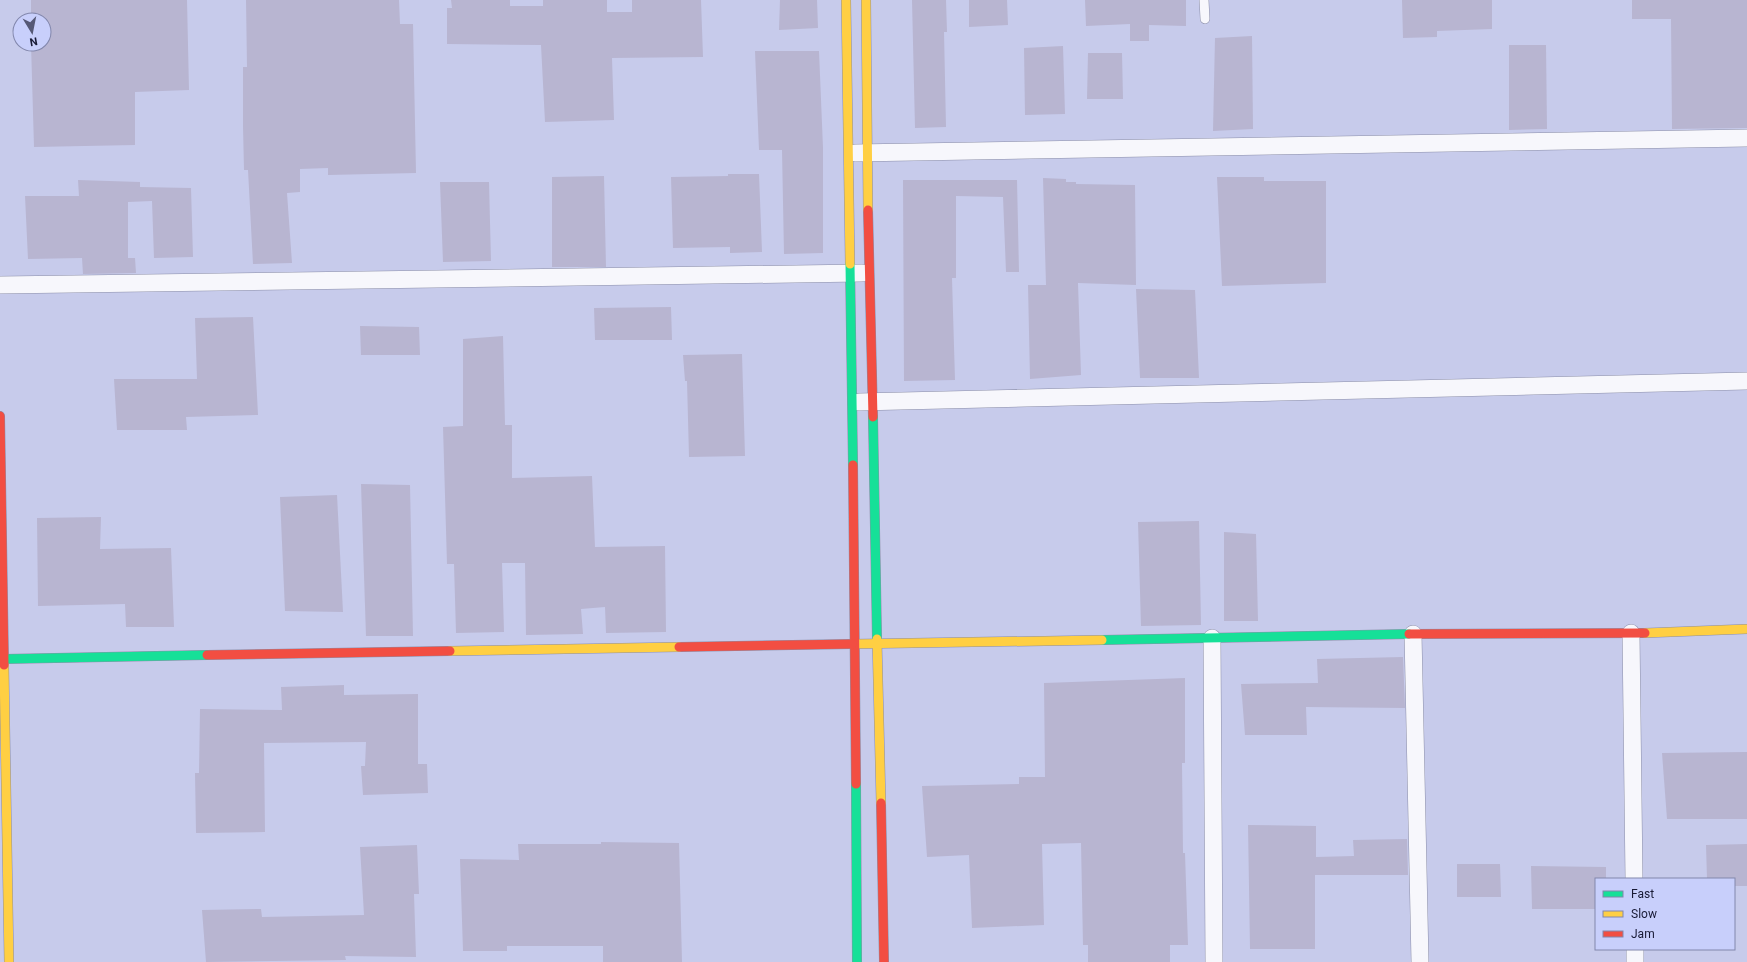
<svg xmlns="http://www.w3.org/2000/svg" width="1747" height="962" viewBox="0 0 1747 962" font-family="Roboto,sans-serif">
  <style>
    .building { fill: #b8b5d1 }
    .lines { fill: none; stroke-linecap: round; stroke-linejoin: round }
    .lane-casing { stroke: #8b8ea8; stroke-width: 10 }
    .street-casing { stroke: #8b8ea8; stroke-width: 18 }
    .fast-casing { stroke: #8b8ea8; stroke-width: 10 }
    .slow-casing { stroke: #8b8ea8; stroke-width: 10 }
    .jam-casing { stroke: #8b8ea8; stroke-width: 10 }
    .lane { stroke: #f7f7fc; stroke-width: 9 }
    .street { stroke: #f7f7fc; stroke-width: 17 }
    .fast { stroke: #16e098; stroke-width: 9 }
    .slow { stroke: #ffcf43; stroke-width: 9 }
    .jam { stroke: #f24e42; stroke-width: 9 }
  </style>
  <rect width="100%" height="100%" fill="#c7cbeb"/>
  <g class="building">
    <path d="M31,0H187L189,90L135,92V145L34,147L31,44H44V20H31Z"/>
    <path d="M246,0H399L400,24H413L416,173L328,175V168L300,169V192L287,193L292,263L253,264L248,170H244L243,126V67H247Z"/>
    <path d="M451,0H510V6H543V0H607V12H632V0H701L703,57L612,58L614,120L545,122L541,45L447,44V8H452Z"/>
    <path d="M780,0H817L818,28L779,30Z"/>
    <path d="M912,0H946L947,32H944L946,127L915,128Z"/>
    <path d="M969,0H1007L1008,25L969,27Z"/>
    <path d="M1085,0H1186V26L1149,25V41H1130V24L1086,26Z"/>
    <path d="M1402,0H1492V29L1437,31V37L1403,38Z"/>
    <path d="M1632,0H1747V128L1672,129L1671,19H1632Z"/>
    <path d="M1252,36L1253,129L1213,131L1215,38Z"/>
    <path d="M1509,45H1546L1547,129L1509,130Z"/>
    <path d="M1063,46L1065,114L1025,115L1024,48Z"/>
    <path d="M755,51H819L823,148V253L784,254L782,150H759Z"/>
    <path d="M1088,53H1122L1123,99H1087Z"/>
    <path d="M728,174H759L762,252L730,253V247L673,248L671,177L728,176Z"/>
    <path d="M604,176L606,267H552V177Z"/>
    <path d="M1217,177H1264V181H1326V283L1222,286Z"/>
    <path d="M1043,178L1066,179V182H1076V184L1135,185L1136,285L1078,283L1081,375L1030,379L1028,285H1046Z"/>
    <path d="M78,180L140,182V187L191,188L193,257L154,258L152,201L128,202V258H135L136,273L83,274L82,258L28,259L25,196H79Z"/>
    <path d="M903,180H1017L1019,272H1006L1003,197L956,196V278H952L955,380L904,381Z"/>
    <path d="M440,182H489L491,261L443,262Z"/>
    <path d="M1136,289L1195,290L1199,378H1140Z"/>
    <path d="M671,307L672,340H595L594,308Z"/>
    <path d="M253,317L258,415L186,417L187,430H117L114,379H197L195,318Z"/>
    <path d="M360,326L419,327L420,355H361Z"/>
    <path d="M503,336L505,425H512V478L592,476L595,547L665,546L666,632L606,633L605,607L581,609L583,634L526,635L525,563H502L504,632L456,633L454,564H447L443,427L463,426V339Z"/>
    <path d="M742,354L745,456L689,457L687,381H685L683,355Z"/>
    <path d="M361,484L410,485L413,636H366Z"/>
    <path d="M337,495L343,612L285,611L280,497Z"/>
    <path d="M101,517L100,549L171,548L174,627H126L125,604L38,606L37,518Z"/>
    <path d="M1199,521L1201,625L1141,626L1138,522Z"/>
    <path d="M1224,532L1256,534L1258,621H1224Z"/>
    <path d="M1403,657L1405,708L1306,707L1307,735H1245L1241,684L1318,683L1317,659Z"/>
    <path d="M1185,678V763H1182L1183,853H1185L1188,945H1170V962H1088V945H1083L1081,843L1042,844L1044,925L972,928L969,855L927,857L922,786L1019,784V777H1045L1044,683Z"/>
    <path d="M344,685V695L418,694V764H427L428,793L363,795L361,766H365L366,742L264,743L265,832L196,833L195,773H199L200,709L282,710L281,687Z"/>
    <path d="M1747,752V819H1667L1662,753Z"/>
    <path d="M1248,825L1316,826V857L1354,856L1353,840L1407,839L1408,875H1315V949H1250Z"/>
    <path d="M601,842L679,843L682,962H603V946H507V951H463L460,859L519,860L518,844H601Z"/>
    <path d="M1747,844V886H1734V879H1707L1706,845Z"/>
    <path d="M417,845L419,894H414L416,957L345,956L346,960L206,962L202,910L261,909L262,917L364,915L360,847Z"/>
    <path d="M1457,864H1500L1501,897H1457Z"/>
    <path d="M1531,866L1606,867V879H1596V909H1532Z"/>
  </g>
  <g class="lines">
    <defs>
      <path id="lane" d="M1204,0L1205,19"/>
      <g id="street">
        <path d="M855,153L1747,138"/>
        <path d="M0,285L862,273"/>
        <path d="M859,402L1747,381"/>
        <path d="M1631,633L1634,879"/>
        <path d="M1413,634L1420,962"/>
        <path d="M1212,638L1214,962"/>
        <path d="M1635,949V962"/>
      </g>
      <g id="fast">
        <path d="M850,264L853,465"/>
        <path d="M873,417L877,639"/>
        <path d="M1102,640L1409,634"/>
        <path d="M4,659L207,655"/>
        <path d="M856,784L857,962"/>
      </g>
      <g id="slow">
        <path d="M846,0L850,264"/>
        <path d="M866,0L868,210"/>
        <path d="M1645,633L1747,629"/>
        <path d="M877,639L881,803"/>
        <path d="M852,644L1102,640"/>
        <path d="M450,651L679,647"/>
        <path d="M4,665L9,962"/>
      </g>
      <g id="jam">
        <path d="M868,210L873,417"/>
        <path d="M0,416L4,665"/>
        <path d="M853,465L856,784"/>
        <path d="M1409,634L1645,633"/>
        <path d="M679,647L852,644"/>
        <path d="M207,655L450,651"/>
        <path d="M881,803L884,962"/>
      </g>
    </defs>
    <use href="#lane" class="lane-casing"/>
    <use href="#street" class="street-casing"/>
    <use href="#fast" class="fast-casing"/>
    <use href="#slow" class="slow-casing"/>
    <use href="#jam" class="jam-casing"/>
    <use href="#lane" class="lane"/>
    <use href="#street" class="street"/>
    <use href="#fast" class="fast"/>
    <use href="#slow" class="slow"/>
    <use href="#jam" class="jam"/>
  </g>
  <rect x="1595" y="878" width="140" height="72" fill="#c8cffb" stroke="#8287ac"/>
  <rect x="1603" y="891" width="20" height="6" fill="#16e098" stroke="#8287ac"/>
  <text x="1631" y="898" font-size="12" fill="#181a35">Fast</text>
  <rect x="1603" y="911" width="20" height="6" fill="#ffcf43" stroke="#8287ac"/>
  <text x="1631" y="918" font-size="12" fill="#181a35">Slow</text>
  <rect x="1603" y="931" width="20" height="6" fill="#f24e42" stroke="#8287ac"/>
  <text x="1631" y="938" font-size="12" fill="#181a35">Jam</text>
  <g transform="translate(32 32) rotate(170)"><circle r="19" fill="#c8cffb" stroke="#8287ac"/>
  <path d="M0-3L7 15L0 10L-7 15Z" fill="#555875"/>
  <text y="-6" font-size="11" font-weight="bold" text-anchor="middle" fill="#181a35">N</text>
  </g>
</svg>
